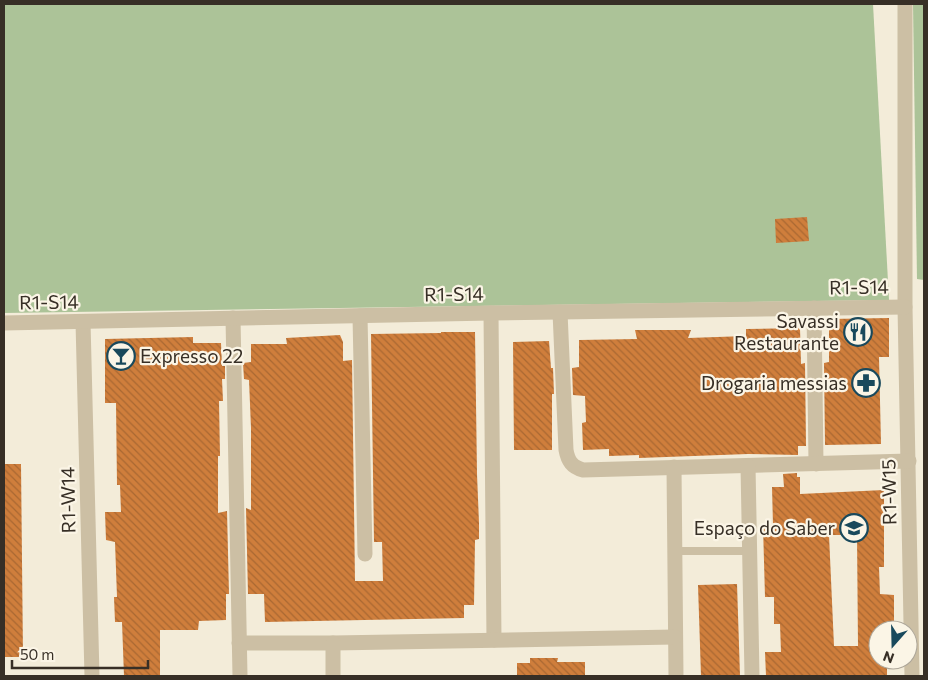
<svg xmlns="http://www.w3.org/2000/svg" width="928" height="680" viewBox="0 0 928 680" font-family="Commissioner,sans-serif">
  <style>
    .green { fill: #acc398 }
    .building { fill: url(#building-back-hatch); fill-rule: evenodd }
    .lines { fill: none; stroke-linecap: round; stroke-linejoin: round }
    .lane { stroke: #ccbfa4; stroke-width: 8 }
    .street { stroke: #ccbfa4; stroke-width: 15 }
    .labels { text-anchor: middle; stroke-width: 4.5; stroke-linejoin: round; paint-order: stroke }
    .street-label { font-size: 19px; fill: #372f26; stroke: #fbf5e6 }
    .poi-label { font-size: 19px; fill: #372f26; stroke: #fbf5e6; text-anchor: end }
  </style>
  <defs>
    <pattern id="building-back-hatch" width="6" height="6" patternUnits="userSpaceOnUse" patternTransform="scale(1.25)"><rect width="6" height="6" fill="#cf7e3c"/><path d="M-1 5l2 2M0 0l6 6M5-1l2 2" fill="none" stroke="#a96832"/></pattern>
  </defs>
  <rect width="100%" height="100%" fill="#f3ecd9"/>
  <g class="green">
    <path d="M4,4H873L889,300L4,313Z"/>
    <path d="M913,4H924V280L917,279Z"/>
  </g>
  <g class="building">
    <path d="M807,217L809,241L776,243L775,219Z"/>
    <path d="M889,318V357H879L881,444L825,445L824,363L829,362V319Z"/>
    <path d="M800,328L801,364L805,363L806,446H798V455L748,454L639,458V455L609,456V449L583,450L582,423L586,422L585,396L573,395L572,368L579,367V340L637,339L635,330H691L688,338L746,336V329Z"/>
    <path d="M441,332H475L477,474L479,523V539L475,540L474,605H464V618L265,622L264,594H248L246,508L251,510V428L249,380L244,379L243,363L251,362V344H287L286,338L340,335L343,342V361L352,360L355,581H383L382,542H374L371,334L441,333Z"/>
    <path d="M193,337V343H221L222,366H225V379H222L223,401H219L220,456H218V513L227,511L229,594H226V620L199,621L198,630H160V676H124L122,622H115L114,597H117L115,542L106,540L105,512H121L120,485H117L116,403H105V339Z"/>
    <path d="M549,341L551,368H553L554,394H552V450H514L513,342Z"/>
    <path d="M4,464H21L23,657H4Z"/>
    <path d="M797,473V477H800V494L884,490V567H879L880,594L894,595V630H878V660H887V676H766L765,652H781L780,624H774V597H765L763,526L773,525L772,487H784L783,474ZM829,535H857L858,646H834Z"/>
    <path d="M737,584L740,676H701L698,585Z"/>
    <path d="M530,658H558L557,662H585V676H517V663H530Z"/>
  </g>
  <g class="lines">
    <path class="lane" d="M675,551H750"/>
    <g class="street">
      <path d="M905,4V307L912,676"/>
      <path d="M814,308L816,464"/>
      <path d="M560,312L566,450C568,461 572,467 583,470L909,461"/>
      <path d="M491,313L494,640"/>
      <path d="M360,316L365,554"/>
      <path d="M233,318L240,676"/>
      <path d="M83,322L92,676"/>
      <path d="M4,323L491,313L905,307"/>
      <path d="M748,466L752,676"/>
      <path d="M674,467L676,676"/>
      <path d="M239,643H333L675,637"/>
      <path d="M333,643V676"/>
    </g>
  </g>
  <defs>
    <symbol id="restaurant-ring" viewBox="-11 -11 22 22"><circle r="9.5" fill="#fbf5e6" stroke="#19495c" stroke-width="1.5"/><path d="M-5-6h1v4h1v-4h1v4h1v-4h1v5L-1.5 .5V6h-2V.5L-5-1ZM5-6V6H3V1.5H1.5Q1.5-4 5-6Z" fill="#19495c"/></symbol>
    <symbol id="bar-ring" viewBox="-11 -11 22 22"><circle r="9.5" fill="#fbf5e6" stroke="#19495c" stroke-width="1.5"/><path d="M-6-5H6L.8 .8V4.5H3.5V6h-7V4.5H-.8V.8Z" fill="#19495c"/></symbol>
    <symbol id="pharmacy-ring" viewBox="-11 -11 22 22"><circle r="9.5" fill="#fbf5e6" stroke="#19495c" stroke-width="1.5"/><path d="M-2-6h4v4h4v4h-4v4h-4v-4h-4v-4h4Z" fill="#19495c"/></symbol>
    <symbol id="school-ring" viewBox="-11 -11 22 22"><circle r="9.5" fill="#fbf5e6" stroke="#19495c" stroke-width="1.5"/><path d="M0-5L7-2L0 1L-7-2ZM-4 1L0 2.5L4 1V4Q0 6-4 4Z" fill="#19495c"/></symbol>
  </defs>
  <g fill-rule="evenodd">
    <use href="#restaurant-ring" x="842" y="316" width="32" height="32"/>
    <use href="#bar-ring" x="105" y="340" width="32" height="32"/>
    <use href="#pharmacy-ring" x="850" y="367" width="32" height="32"/>
    <use href="#school-ring" x="838" y="512" width="32" height="32"/>
  </g>
  <g class="labels">
    <g class="street-label">
      <text transform="translate(859 287) rotate(-1)" y="7">R1-S14</text>
      <text transform="translate(454 294) rotate(-1)" y="7">R1-S14</text>
      <text transform="translate(49 302) rotate(-1)" y="7">R1-S14</text>
      <text transform="translate(889 492) rotate(-91)" y="7">R1-W15</text>
      <text transform="translate(68 500) rotate(-91)" y="7">R1-W14</text>
    </g>
    <g class="poi-label">
      <text x="839" y="328">Savassi<tspan x="839" dy="22">Restaurante</tspan></text>
      <text x="140" y="363" text-anchor="start">Expresso 22</text>
      <text x="847" y="390">Drogaria messias</text>
      <text x="835" y="535">Espaço do Saber</text>
    </g>
  </g>
  <rect width="928" height="680" fill="none" stroke="#372f26" stroke-width="10"/>
  <g transform="translate(893 645) rotate(200)"><circle r="24" fill="#fbf5e6" stroke="#ada699"/>
  <path d="M0-4L9 19L0 12L-9 19Z" fill="#19495c"/>
  <text y="-8" font-size="14" font-weight="bold" text-anchor="middle" fill="#372f26">N</text>
  </g>
  <path d="M12 660v8h136v-8" fill="none" stroke="#372f26" stroke-width="2.5"/>
  <text x="20" y="660" font-size="15" fill="#372f26" stroke="#fbf5e6" stroke-width="4" paint-order="stroke">50 m</text>
</svg>
